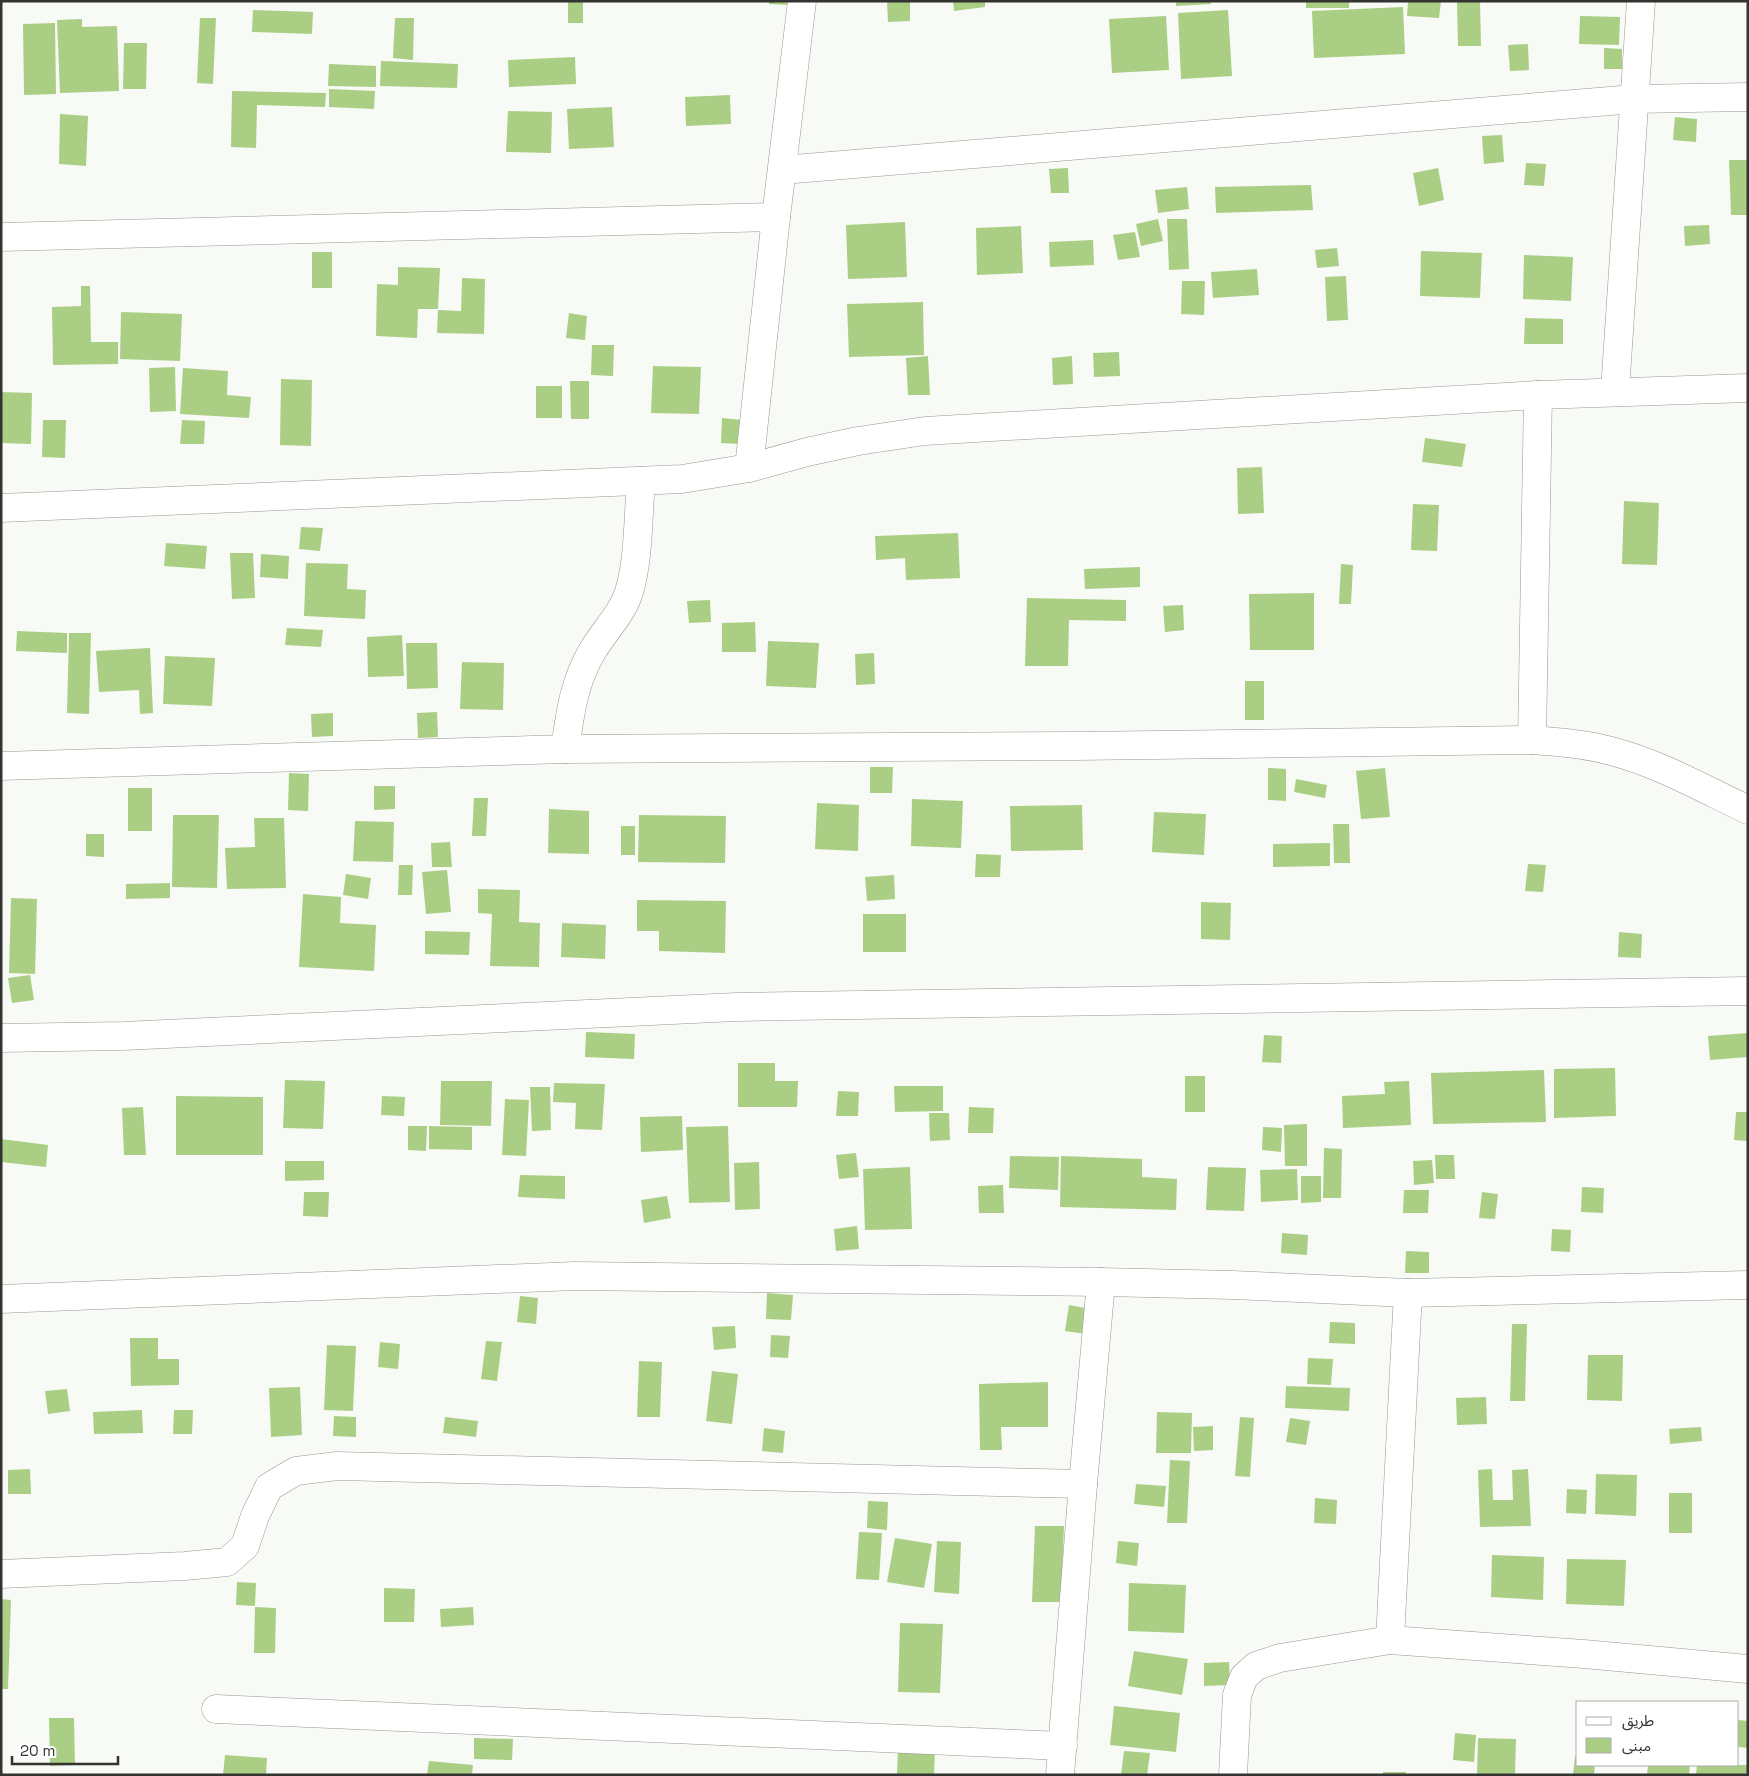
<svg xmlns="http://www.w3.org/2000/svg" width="1749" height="1776" viewBox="0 0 1749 1776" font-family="'Space Grotesk','Noto Sans Arabic',sans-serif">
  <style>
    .building { fill: #aacf84 }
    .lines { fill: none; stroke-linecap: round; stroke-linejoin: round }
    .minor-casing { stroke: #969794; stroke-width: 29 }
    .minor { stroke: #fff; stroke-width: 28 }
  </style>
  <rect width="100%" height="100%" fill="#f8faf6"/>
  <g class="building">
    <rect x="568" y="1" width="15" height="22"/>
    <path d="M769,1H789L788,5L769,4Z"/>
    <path d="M887,1H910V21L888,22Z"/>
    <path d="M953,1H985V7L954,11Z"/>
    <path d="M1176,1H1211V4L1176,6Z"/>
    <rect x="1306" y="1" width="43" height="7"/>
    <path d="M1408,1H1441L1439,18L1407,16Z"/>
    <path d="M1457,1H1480L1481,46H1458Z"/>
    <path d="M1403,7L1405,54L1314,58L1312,11Z"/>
    <path d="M253,10L313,12L312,34L252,32Z"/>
    <path d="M1228,10L1232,76L1181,79L1178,13Z"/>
    <path d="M1166,16L1169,70L1112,73L1109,19Z"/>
    <path d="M1580,16L1620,17L1619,45L1579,44Z"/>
    <path d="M200,18H216L213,84L197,83Z"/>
    <path d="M395,18H414L413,60L393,58Z"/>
    <path d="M82,19V27L117,26L119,91L60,93L57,20Z"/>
    <path d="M55,23L56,94L24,95L23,24Z"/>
    <path d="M124,43H147L146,89H123Z"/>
    <path d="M1528,44L1529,70L1510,71L1508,45Z"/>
    <path d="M1604,48L1622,49V69H1604Z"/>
    <path d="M575,57L576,84L509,87L508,60Z"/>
    <path d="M381,61L458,64L457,88L380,86Z"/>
    <path d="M329,64L376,66V87L328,86Z"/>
    <path d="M329,89L375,91L374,109L329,107Z"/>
    <path d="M232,91L326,93L325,107L257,105L256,148L231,147Z"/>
    <path d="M730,95L731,124L686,126L685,97Z"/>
    <path d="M612,107L614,147L569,149L567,109Z"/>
    <path d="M508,111L552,112L551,153L506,152Z"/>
    <path d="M60,114L88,116L86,166L59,164Z"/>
    <path d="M1675,117L1697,119L1696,142L1673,140Z"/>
    <path d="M1502,135L1504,162L1484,164L1482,136Z"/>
    <path d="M1729,160H1747L1748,215H1731Z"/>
    <path d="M1526,163L1546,164L1544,186L1524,185Z"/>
    <path d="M1068,168L1069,193H1051L1049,169Z"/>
    <path d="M1438,168L1444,200L1419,206L1413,173Z"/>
    <path d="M1311,185L1313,210L1216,213L1215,187Z"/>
    <path d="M1187,187L1189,209L1158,213L1155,190Z"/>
    <path d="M1158,219L1163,241L1141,246L1136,224Z"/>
    <path d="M1167,219H1187L1189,269L1169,270Z"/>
    <path d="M905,222L907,277L848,279L846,225Z"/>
    <path d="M1709,225L1710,244L1685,246L1684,226Z"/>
    <path d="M1021,226L1023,273L977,275L976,228Z"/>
    <path d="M1135,232L1140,257L1118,260L1113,235Z"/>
    <path d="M1093,240L1094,265L1050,267L1049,242Z"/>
    <path d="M1337,248L1339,266L1317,268L1315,250Z"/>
    <path d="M1421,251L1482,253L1480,298L1420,296Z"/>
    <rect x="312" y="252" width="20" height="36"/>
    <path d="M1524,255L1573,257L1571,301L1523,299Z"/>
    <path d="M398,267L440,268L438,309H418L417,338L376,336L377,284L398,285Z"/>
    <path d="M1257,269L1259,295L1213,298L1211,272Z"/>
    <path d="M1346,276L1348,320L1327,321L1325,277Z"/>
    <path d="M462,278L485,279L484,334L437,333L438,310L461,311Z"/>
    <path d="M1182,281H1205L1204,315L1181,314Z"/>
    <path d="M81,286H90L91,342H118V364L53,365L52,307L81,306Z"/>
    <path d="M923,302L924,355L849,357L847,304Z"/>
    <path d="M121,312L182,314L180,361L120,359Z"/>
    <path d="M569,313L587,316L585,340L566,338Z"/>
    <path d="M1525,318L1563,319V344H1524Z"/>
    <path d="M592,345H614L613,376L591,375Z"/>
    <path d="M1119,352L1120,376L1094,377L1093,353Z"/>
    <path d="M928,356L930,395H908L906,358Z"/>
    <path d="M1072,356L1073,384L1053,385L1052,358Z"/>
    <path d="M653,366L701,367L699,414L651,413Z"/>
    <path d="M175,367L176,411L150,412L149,368Z"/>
    <path d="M183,368L228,371L227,395L251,397L249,418L180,414Z"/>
    <path d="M281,379L312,380L311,446L280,445Z"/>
    <path d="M570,381H589V419H571Z"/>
    <rect x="536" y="386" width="26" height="32"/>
    <path d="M1,392L32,393L31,444L1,443Z"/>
    <path d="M722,418L742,420L740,444L721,443Z"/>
    <path d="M43,420H66L65,458L42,457Z"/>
    <path d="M182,420L205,421L204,444H180Z"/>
    <path d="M1425,438L1466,444L1462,467L1422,462Z"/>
    <path d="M1262,467L1264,513L1238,514L1237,468Z"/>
    <path d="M1624,501L1659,503L1657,565L1622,564Z"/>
    <path d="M1413,504L1439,505L1437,551L1411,550Z"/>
    <path d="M301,527L323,528L320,551L299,549Z"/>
    <path d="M958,533L960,578L906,580L905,558L876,560L875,536Z"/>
    <path d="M166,543L207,546L205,569L164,566Z"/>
    <path d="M230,553H253L255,598L232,599Z"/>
    <path d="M261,554L289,556L288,579L260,577Z"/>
    <path d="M306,563L348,564L347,589L366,590L365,619L304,616Z"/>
    <path d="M1341,564L1353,565L1351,604H1339Z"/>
    <path d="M1140,567V587L1085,589L1084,569Z"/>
    <path d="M1314,593V650H1250L1249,594Z"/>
    <path d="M1027,598L1126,600V621L1069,620L1068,666H1025Z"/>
    <path d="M710,600L711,622L689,623L687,601Z"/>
    <path d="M1183,605L1184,630L1165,632L1163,606Z"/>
    <path d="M755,622L756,652H722V623Z"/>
    <path d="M287,628L323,630L321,647L285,645Z"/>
    <path d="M17,631L67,633V653L16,651Z"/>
    <path d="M69,633H91L89,714L67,713Z"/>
    <path d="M402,635L404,676L368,677L367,637Z"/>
    <path d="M768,641L819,643L816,688L766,686Z"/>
    <path d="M406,643H437L438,688L407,689Z"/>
    <path d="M150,648L153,713L140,714L139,690L99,692L96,651Z"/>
    <path d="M874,653L875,684L856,685L855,654Z"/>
    <path d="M165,656L215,658L212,706L163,704Z"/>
    <path d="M462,662L504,663L503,710L460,709Z"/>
    <rect x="1245" y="681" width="19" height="39"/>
    <path d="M437,712L438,737L418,738L417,713Z"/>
    <path d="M333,713V736L312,737L311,714Z"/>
    <path d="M870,767H893L892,793H870Z"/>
    <path d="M1268,768L1286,769V801L1268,800Z"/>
    <path d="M1385,768L1390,817L1361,819L1356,771Z"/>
    <path d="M289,773L309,774L308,811L288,810Z"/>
    <path d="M1296,779L1327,785L1325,798L1294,792Z"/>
    <path d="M374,786H395V809L374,810Z"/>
    <rect x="128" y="788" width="24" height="43"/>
    <path d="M474,798H488L486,836H472Z"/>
    <path d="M912,799L963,801L961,848L911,846Z"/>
    <path d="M817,803L859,805L858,851L815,849Z"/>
    <path d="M1082,805L1083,850L1011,851L1010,806Z"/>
    <path d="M549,809L589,811V854L548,853Z"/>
    <path d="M1154,812L1206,814L1204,855L1152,852Z"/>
    <path d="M173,815H219L217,888L172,887Z"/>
    <path d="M639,815L726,816L725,863L638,862Z"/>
    <path d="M254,818H284L286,888L227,889L225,848L255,847Z"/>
    <path d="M355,821L394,822L393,862L353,861Z"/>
    <path d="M1333,824H1349L1350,863H1334Z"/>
    <rect x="621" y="826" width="14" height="29"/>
    <path d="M86,834H104V857L86,856Z"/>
    <path d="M450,842L452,867H432L431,843Z"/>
    <path d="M1330,843V866L1273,867V844Z"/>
    <path d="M976,854L1001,855L1000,877H975Z"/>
    <path d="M1528,864L1546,865L1543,892L1525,891Z"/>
    <path d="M399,865H413L412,895H398Z"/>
    <path d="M447,870L451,912L426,914L422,872Z"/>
    <path d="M346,874L371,878L368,899L343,895Z"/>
    <path d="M894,875L895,899L867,901L865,877Z"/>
    <path d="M170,883V898L126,899V884Z"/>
    <path d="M478,889L520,890L519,922L540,923L539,967L490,966L492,914L478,913Z"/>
    <path d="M303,894L341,897L340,923L376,925L374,971L299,967Z"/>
    <path d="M11,898L37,899L35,974L9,973Z"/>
    <path d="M637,900L726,901L725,953L659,951V931H637Z"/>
    <path d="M1201,902L1231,903L1230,940L1201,939Z"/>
    <rect x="863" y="914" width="43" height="38"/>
    <path d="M562,923L606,925L605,959L561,957Z"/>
    <path d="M425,931L470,932L469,955L425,954Z"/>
    <path d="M1619,932L1642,934L1641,958L1618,957Z"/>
    <path d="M30,975L34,1000L12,1003L8,978Z"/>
    <path d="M586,1032L635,1034L634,1059L585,1057Z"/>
    <path d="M1748,1033V1057L1710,1060L1708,1036Z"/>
    <path d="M1264,1035L1282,1036L1281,1063L1262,1062Z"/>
    <path d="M738,1063H775V1081H798L797,1107H738Z"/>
    <path d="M1615,1068L1616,1116L1554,1118V1069Z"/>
    <path d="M1544,1070L1546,1122L1433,1124L1431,1073Z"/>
    <rect x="1185" y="1076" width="20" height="36"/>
    <path d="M285,1080L325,1081L323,1129L283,1128Z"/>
    <path d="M441,1081H492L491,1126L440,1125Z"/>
    <path d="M1409,1081L1411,1125L1343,1128L1342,1096L1385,1094L1384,1082Z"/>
    <path d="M554,1083L605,1084L602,1130L575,1129L576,1103L553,1102Z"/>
    <path d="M894,1086H943V1111L895,1112Z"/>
    <path d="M530,1087H550L551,1130L532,1131Z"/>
    <path d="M838,1091L859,1092L858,1116H836Z"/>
    <path d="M176,1096L263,1097V1155H176Z"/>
    <path d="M382,1096L405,1097L404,1116L381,1115Z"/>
    <path d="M505,1099L529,1100L526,1156L502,1155Z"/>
    <path d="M143,1107L146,1155H124L122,1108Z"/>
    <path d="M969,1107L994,1108L993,1133H968Z"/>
    <path d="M1736,1112H1748V1141L1734,1140Z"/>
    <path d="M929,1113H949L950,1140L930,1141Z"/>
    <path d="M682,1116L683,1150L641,1152L640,1117Z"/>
    <path d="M1307,1124V1166H1285L1284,1125Z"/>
    <path d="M408,1126H427L426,1151L408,1150Z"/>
    <path d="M429,1126L472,1127V1150L429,1149Z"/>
    <path d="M728,1126L730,1202L689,1203L686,1127Z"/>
    <path d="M1263,1127L1282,1128L1281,1152L1262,1150Z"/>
    <path d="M1,1139L48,1145L46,1167L1,1162Z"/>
    <path d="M1324,1148L1342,1149L1341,1198H1323Z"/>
    <path d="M856,1153L859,1177L839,1179L836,1155Z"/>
    <path d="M1435,1155H1454L1455,1179H1436Z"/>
    <path d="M1010,1156L1059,1157L1058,1190L1009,1188Z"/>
    <path d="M1061,1156L1142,1159V1177L1177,1179L1176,1210L1060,1207Z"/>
    <path d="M1432,1160L1434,1183L1414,1185L1413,1161Z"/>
    <path d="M285,1161H324V1180L285,1181Z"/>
    <path d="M759,1162L760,1209L735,1210L734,1163Z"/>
    <path d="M910,1167L912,1229L865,1230L863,1169Z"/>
    <path d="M1208,1167L1246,1168L1244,1211L1206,1210Z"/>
    <path d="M1297,1169L1298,1200L1261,1202L1260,1170Z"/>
    <path d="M520,1175L565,1176V1199L518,1197Z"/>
    <path d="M1301,1176H1321V1202L1301,1203Z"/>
    <path d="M1003,1185L1004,1213H979L978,1186Z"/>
    <path d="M1582,1187L1604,1188L1603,1213L1581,1212Z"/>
    <path d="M1404,1190H1429L1428,1213H1403Z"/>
    <path d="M304,1192H329L328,1217L303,1216Z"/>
    <path d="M1482,1192L1498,1194L1495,1219L1479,1218Z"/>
    <path d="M667,1196L671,1218L644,1223L641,1200Z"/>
    <path d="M857,1226L859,1249L836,1251L834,1229Z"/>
    <path d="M1552,1229L1571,1230L1570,1252L1551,1251Z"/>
    <path d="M1282,1233L1308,1235L1307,1255L1281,1253Z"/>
    <path d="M1406,1251L1429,1252V1273H1405Z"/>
    <path d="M767,1293L793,1295L791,1320L766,1319Z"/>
    <path d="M520,1296L538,1298L536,1324L517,1322Z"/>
    <path d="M1069,1305L1090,1309L1086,1334L1065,1331Z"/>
    <path d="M1330,1322L1355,1323V1344L1329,1343Z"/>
    <path d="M1512,1324H1527L1525,1401H1510Z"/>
    <path d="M735,1326L736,1348L714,1350L712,1327Z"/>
    <path d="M771,1335L790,1336L788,1358L770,1357Z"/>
    <path d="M130,1338H158V1359H179V1385L131,1386Z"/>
    <path d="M486,1341L502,1342L497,1381L481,1379Z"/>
    <path d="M380,1342L400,1344L398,1369L378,1367Z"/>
    <path d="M327,1345L356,1346L353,1411L324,1410Z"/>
    <path d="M1588,1355H1623L1622,1401L1587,1400Z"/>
    <path d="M1308,1358L1333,1359L1331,1385L1307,1384Z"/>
    <path d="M639,1361L662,1362L660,1417H637Z"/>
    <path d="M712,1371L738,1374L732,1424L706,1421Z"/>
    <path d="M1048,1382V1427H1001L1002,1450H980L979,1384Z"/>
    <path d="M1286,1386L1350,1388L1349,1411L1285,1408Z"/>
    <path d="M300,1387L302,1435L271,1437L269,1388Z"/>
    <path d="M67,1389L70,1411L48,1414L45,1391Z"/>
    <path d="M1486,1397L1487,1424L1457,1425L1456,1398Z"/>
    <path d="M142,1410L143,1433L94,1434L93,1412Z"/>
    <path d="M174,1410H193L192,1434H173Z"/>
    <path d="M1157,1412L1192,1413L1191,1453H1156Z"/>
    <path d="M334,1416L356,1417V1437L333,1436Z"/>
    <path d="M445,1417L478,1421L476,1437L443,1433Z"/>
    <path d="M1240,1417L1254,1418L1250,1477L1235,1476Z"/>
    <path d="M1290,1418L1310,1421L1306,1445L1286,1442Z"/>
    <path d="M1213,1426V1450L1194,1451L1193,1427Z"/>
    <path d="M1701,1427L1702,1441L1670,1444L1669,1429Z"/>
    <path d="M764,1428L785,1431L783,1453L762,1451Z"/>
    <path d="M1170,1460L1190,1461L1187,1523H1167Z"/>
    <path d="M30,1469L31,1494H8V1470Z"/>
    <path d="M1492,1469L1493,1500H1513L1512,1470L1528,1469L1531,1526L1480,1527L1478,1470Z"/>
    <path d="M1596,1474L1637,1475L1636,1516L1595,1514Z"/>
    <path d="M1136,1484L1166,1486L1164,1507L1134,1504Z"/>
    <path d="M1567,1489L1587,1490L1586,1514L1566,1513Z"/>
    <rect x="1669" y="1493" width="23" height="40"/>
    <path d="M1315,1498L1337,1500L1336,1524L1314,1523Z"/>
    <path d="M868,1501L888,1502L887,1530L867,1528Z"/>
    <path d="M1035,1526H1064L1061,1602H1032Z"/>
    <path d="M859,1532L882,1533L879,1580L856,1579Z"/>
    <path d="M895,1538L932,1544L924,1588L887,1582Z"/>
    <path d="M937,1541L961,1542L959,1594L934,1592Z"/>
    <path d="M1118,1541L1139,1543L1137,1566L1116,1563Z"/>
    <path d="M1492,1555L1544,1557L1543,1600L1491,1597Z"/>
    <path d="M1567,1559L1626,1560L1624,1606L1566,1604Z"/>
    <path d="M237,1582L256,1583L255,1606L236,1605Z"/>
    <path d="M1129,1583L1186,1585L1184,1633L1128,1631Z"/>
    <path d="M384,1588L415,1589L414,1622H384Z"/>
    <path d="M1,1599L11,1600L8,1689H1Z"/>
    <path d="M255,1607L276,1608L275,1653H254Z"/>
    <path d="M473,1607L474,1625L441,1627L440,1609Z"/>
    <path d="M900,1623L943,1624L940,1693L898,1692Z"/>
    <path d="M1134,1651L1188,1659L1182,1695L1128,1686Z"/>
    <path d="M1229,1662L1230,1685L1204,1686V1663Z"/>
    <path d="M1114,1706L1180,1713L1176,1752L1110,1745Z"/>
    <path d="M49,1718H74L75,1765L50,1766Z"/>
    <path d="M1738,1720L1748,1721V1748L1738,1747Z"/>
    <path d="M1455,1733L1476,1735L1474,1762L1453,1760Z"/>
    <path d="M474,1738L513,1739L512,1760L474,1759Z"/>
    <path d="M1478,1738L1516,1739L1515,1775H1477Z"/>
    <path d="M898,1748L935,1750L934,1775H897Z"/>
    <path d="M1124,1751L1150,1753L1147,1775H1121Z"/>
    <path d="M225,1755L267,1758L266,1775H223Z"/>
    <path d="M1575,1756H1578V1765H1595L1594,1775H1573Z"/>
    <path d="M429,1761L473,1765L472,1775H427Z"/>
    <path d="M1648,1765H1690L1689,1775H1647Z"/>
    <path d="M1697,1765H1748V1775H1696Z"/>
    <rect x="1383" y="1772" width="23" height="3"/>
  </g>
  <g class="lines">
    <defs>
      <g id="minor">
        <path d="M782,170L1634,99L1748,97"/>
        <path d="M1,237L776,217"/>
        <path d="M1615,391L1641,1"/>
        <path d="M749,468L776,217L802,1"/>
        <path d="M1,508L682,479L749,468L807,452L858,441L925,431L1538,395L1748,388"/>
        <path d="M1532,740L1538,395"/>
        <path d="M565,749C570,714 574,681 593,650C605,630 622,614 629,592C639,559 638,515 641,481"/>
        <path d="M1,766L565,749L1077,746L1532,740C1559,742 1585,744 1611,751C1658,763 1704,789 1748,810"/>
        <path d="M1,1038L123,1036L736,1007L1748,991"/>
        <path d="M1,1299L575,1276L1101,1282L1233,1285L1408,1293L1748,1285"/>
        <path d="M1,1574L185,1566L227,1562L245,1546L255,1516L269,1487L296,1471L337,1466L1083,1484"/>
        <path d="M1390,1640L1408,1293"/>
        <path d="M216,1709L1063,1746"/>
        <path d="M1060,1775L1083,1484L1101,1282"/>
        <path d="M1233,1775L1237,1695L1244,1677L1256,1666L1280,1658L1390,1640L1584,1654L1748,1669"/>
      </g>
    </defs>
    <use href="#minor" class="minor-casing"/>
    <use href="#minor" class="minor"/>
  </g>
  <rect width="1749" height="1776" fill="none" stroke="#333332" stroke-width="5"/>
  <rect x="1576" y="1701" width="162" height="65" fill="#ffffff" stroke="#adadad"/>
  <rect x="1586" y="1717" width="25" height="8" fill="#ffffff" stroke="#adadad"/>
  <text x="1622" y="1726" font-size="15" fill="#333332">طريق</text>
  <rect x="1586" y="1738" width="25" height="15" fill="#aacf84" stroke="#adadad"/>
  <text x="1622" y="1751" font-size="15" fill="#333332">مبنى</text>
  <path d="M12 1756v8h106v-8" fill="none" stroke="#333332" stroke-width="2.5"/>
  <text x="20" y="1756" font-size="15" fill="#333332" stroke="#ffffff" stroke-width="4" paint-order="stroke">20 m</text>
</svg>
